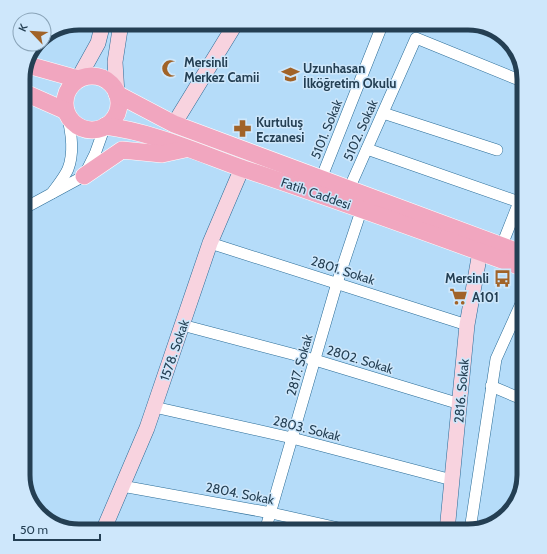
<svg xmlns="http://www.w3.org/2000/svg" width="547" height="554" viewBox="0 0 547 554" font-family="Cabin,sans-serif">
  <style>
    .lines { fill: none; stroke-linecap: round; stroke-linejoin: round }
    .street-casing { stroke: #2a6c97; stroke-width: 12 }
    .secondary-casing { stroke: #2a6c97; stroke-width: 16 }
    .primary-casing { stroke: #fff; stroke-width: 18 }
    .street { stroke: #fff; stroke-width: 11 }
    .secondary { stroke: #f8d3df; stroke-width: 15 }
    .primary { stroke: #f1a6bf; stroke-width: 17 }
    .labels { text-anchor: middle; stroke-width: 3; stroke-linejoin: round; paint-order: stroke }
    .poi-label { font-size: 13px; font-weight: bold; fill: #243f53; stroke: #cee7fb; text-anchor: start }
    .street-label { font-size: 13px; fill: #243f53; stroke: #cee7fb }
    .rim { fill: none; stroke: #243f53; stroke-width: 5 }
  </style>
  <rect width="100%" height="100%" fill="#b5dcf9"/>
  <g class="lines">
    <defs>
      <g id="street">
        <path d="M383,113L497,150"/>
        <path d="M367,149L519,202"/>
        <path d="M321,179L383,23"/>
        <path d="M349,189L416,38L524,82"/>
        <path d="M52,193C57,186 64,178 68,169C75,151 71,129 66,111"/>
        <path d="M23,209L84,176L95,154L105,126"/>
        <path d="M210,243L467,325"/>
        <path d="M502,245L519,202L524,183"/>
        <path d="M182,325L315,360L460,404"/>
        <path d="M491,386L524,400"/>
        <path d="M154,407L292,438L452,480"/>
        <path d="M122,486L271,513L352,531"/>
        <path d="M470,530L496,359L524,297"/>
        <path d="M265,531L337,283L362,208"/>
      </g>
      <g id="secondary">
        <path d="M78,79L98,43L103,23"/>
        <path d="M117,94L115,62L121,23"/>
        <path d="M174,124L236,23"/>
        <path d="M103,531L147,428L210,243L242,168"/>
        <path d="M447,531L467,325L480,252"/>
      </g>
      <g id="primary">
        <path d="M28,65L78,79"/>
        <circle cx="92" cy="103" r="27"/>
        <path d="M23,92L66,111"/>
        <path d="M117,94L174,124L524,254"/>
        <path d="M105,126C153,132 199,153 244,169C338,200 431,234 524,268"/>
        <path d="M84,176L122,150L162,154L185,149"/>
      </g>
    </defs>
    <use href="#street" class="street-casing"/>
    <use href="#secondary" class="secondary-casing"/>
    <use href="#primary" class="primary-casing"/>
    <use href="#street" class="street"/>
    <use href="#secondary" class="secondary"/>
    <use href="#primary" class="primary"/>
  </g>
  <defs>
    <symbol id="mosque-bare" viewBox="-9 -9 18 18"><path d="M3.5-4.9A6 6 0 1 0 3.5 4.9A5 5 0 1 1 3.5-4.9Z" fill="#a16328" stroke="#cee7fb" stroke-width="2.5" paint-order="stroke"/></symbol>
    <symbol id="school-bare" viewBox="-9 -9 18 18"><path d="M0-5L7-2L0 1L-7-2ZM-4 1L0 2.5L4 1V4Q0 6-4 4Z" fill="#a16328" stroke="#cee7fb" stroke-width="2.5" paint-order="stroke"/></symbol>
    <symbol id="pharmacy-bare" viewBox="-9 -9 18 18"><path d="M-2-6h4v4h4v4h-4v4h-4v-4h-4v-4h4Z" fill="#a16328" stroke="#cee7fb" stroke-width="2.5" paint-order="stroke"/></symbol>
    <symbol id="bus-bare" viewBox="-9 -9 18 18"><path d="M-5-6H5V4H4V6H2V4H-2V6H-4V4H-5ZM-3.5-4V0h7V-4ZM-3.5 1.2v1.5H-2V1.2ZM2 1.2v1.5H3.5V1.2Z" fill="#a16328" stroke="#cee7fb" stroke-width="2.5" paint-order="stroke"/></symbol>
    <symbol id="supermarket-bare" viewBox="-9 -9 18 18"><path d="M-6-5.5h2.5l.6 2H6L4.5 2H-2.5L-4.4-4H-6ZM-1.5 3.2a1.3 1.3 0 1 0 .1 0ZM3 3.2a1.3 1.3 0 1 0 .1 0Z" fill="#a16328" stroke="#cee7fb" stroke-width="2.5" paint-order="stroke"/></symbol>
  </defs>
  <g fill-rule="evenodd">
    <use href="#mosque-bare" x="158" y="56" width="25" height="25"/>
    <use href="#school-bare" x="278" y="62" width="25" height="25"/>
    <use href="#pharmacy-bare" x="230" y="116" width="25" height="25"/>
    <use href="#bus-bare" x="490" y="266" width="25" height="25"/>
    <use href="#supermarket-bare" x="446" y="284" width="25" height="25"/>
  </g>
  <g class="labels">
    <g class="poi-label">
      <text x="184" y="67">Mersinli<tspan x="184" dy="15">Merkez Camii</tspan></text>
      <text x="303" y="73">Uzunhasan<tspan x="303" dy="15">İlköğretim Okulu</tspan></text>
      <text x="256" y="127">Kurtuluş<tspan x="256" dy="15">Eczanesi</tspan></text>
      <text x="489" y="283" text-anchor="end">Mersinli</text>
      <text x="472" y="302">A101</text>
    </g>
    <g class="street-label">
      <text transform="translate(326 129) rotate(-68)" y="5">5101. Sokak</text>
      <text transform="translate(360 130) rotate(-66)" y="5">5102. Sokak</text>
      <text transform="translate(316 193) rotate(19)" y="5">Fatih Caddesi</text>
      <text transform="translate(343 270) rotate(18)" y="5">2801. Sokak</text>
      <text transform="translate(174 350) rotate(-71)" y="5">1578. Sokak</text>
      <text transform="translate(360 359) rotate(17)" y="5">2802. Sokak</text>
      <text transform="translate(299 365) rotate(-74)" y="5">2817. Sokak</text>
      <text transform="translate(461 391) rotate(-85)" y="5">2816. Sokak</text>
      <text transform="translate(307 428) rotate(14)" y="5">2803. Sokak</text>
      <text transform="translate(240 493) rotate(11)" y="5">2804. Sokak</text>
    </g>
  </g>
  <path d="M0 0H547V554H0ZM79 30H468A49 49 0 0 1 517 79V475A49 49 0 0 1 468 524H79A49 49 0 0 1 30 475V79A49 49 0 0 1 79 30Z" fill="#cee7fb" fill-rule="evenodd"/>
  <path class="rim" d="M79 30H468A49 49 0 0 1 517 79V475A49 49 0 0 1 468 524H79A49 49 0 0 1 30 475V79A49 49 0 0 1 79 30Z"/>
  <g transform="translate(32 32) rotate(295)"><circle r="19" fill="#cee7fb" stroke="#8aa4b8"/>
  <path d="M0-3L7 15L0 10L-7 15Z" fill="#a16328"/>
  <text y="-6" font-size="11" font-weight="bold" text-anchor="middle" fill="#243f53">K</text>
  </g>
  <path d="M14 534v6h86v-6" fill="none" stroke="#243f53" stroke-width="2"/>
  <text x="20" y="534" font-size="12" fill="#243f53" stroke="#cee7fb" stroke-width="3" paint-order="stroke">50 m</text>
</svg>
